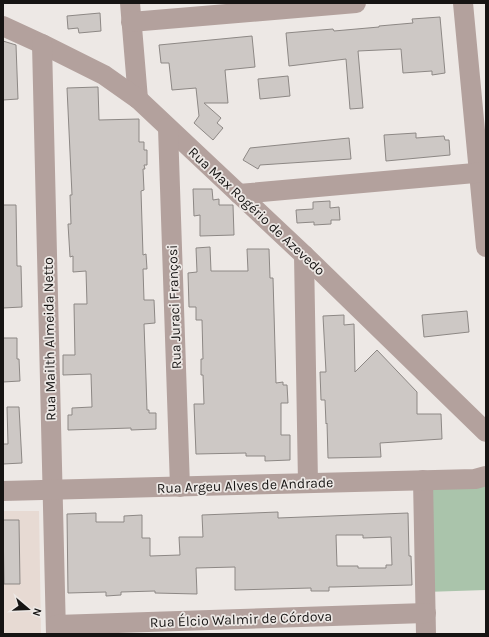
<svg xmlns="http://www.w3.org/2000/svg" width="489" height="637" viewBox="0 0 489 637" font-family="Karla,sans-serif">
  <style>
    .built { fill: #e7dad3 }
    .green { fill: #aac4ab }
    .building { fill: #cdc8c5; stroke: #8d8885; fill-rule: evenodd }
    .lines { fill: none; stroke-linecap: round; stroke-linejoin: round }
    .street { stroke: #b3a19d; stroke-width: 20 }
    .labels { text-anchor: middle; stroke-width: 3.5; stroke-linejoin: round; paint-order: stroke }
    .street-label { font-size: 14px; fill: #161413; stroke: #ede8e5 }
  </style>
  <rect width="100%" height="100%" fill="#ede8e5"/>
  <path class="built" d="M3,511H39L41,634H3Z"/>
  <path class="green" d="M486,476V590L425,592L423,480Z"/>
  <g class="building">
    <path d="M100,13L101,31L79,33L78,28L68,29L67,16Z"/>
    <path d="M440,17L445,73L432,75V71L403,73L401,49L358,51L363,108L350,109L346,59L289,66L286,33L333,29L334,31L379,27V26L413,23L412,19Z"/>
    <path d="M252,36L255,67L225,70L228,103H204L221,118L217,123L223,128L213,140L194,123L199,116L196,88L172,90L169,63H161L159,45Z"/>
    <path d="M3,41L16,45L18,99L3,100Z"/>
    <path d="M288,76L290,96L260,99L258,79Z"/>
    <path d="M98,87L99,120L139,119V142H144V150H147V165H144L145,169H143L144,190L141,191L143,255L146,254L147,269H143L144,300H154L155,323L144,324L146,379L147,410H149V413H156V429L131,430V428L68,430V415H72V408L92,407L91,374L63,375V355H75L74,304H87L86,271L73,272V256L70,257L68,224H71L70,195H72L67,88Z"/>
    <path d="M416,133V138L444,136L445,140H449L450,155L386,161L384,135Z"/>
    <path d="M349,138L351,159L260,165L258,169L243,160L250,148Z"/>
    <path d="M193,189H212L213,200L219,199V205H233L234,235L200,236V215L194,216Z"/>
    <path d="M330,201V208L339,207L340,220H331V224L314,225V222L297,223L296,210L313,209V202Z"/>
    <path d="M3,205H16L17,266H21L22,307L3,308Z"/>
    <path d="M210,247L211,271H248L247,249H269L270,278H273L276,383L283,382V385H287L288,403H281V435H290V460L265,461V456H246V453L196,454L194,404H204L203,375H201V359H203L202,320H196V307H189L188,273L197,272L196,248Z"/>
    <path d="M467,311L469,332L424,337L422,315Z"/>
    <path d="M344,315V325L354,324L355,372L377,350L417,392V414H441L442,439L380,443L381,457L328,458L327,423L326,424L325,400H321L320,372H326L323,316Z"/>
    <path d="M3,338H17V359H19L20,381L3,382Z"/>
    <path d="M7,407H19L22,463L3,464V444H8Z"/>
    <path d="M278,512V518L408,513L409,556H411L412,585L334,587H329V591H311V588L235,590V567L196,568L197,594L155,593V591L121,592V595L106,596V592L68,593L67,514L96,513V522H124V516L142,515V538H150V556L180,555L179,537H203L202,515ZM336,535H363V538L391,537L392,565H386V568H358V566H337Z"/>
    <path d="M3,520H19L20,584H4Z"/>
  </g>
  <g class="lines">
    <g class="street">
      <path d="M130,3L138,99"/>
      <path d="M463,3L486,247"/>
      <path d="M131,22L356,3"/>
      <path d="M3,26L42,44L104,75L138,99L304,255L486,432"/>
      <path d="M42,44L56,634"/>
      <path d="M168,128L180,487"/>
      <path d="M239,194L486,172"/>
      <path d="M304,255L308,483"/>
      <path d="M423,480L426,634"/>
      <path d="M3,491L475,479L486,476"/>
      <path d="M56,625L426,613"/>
    </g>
  </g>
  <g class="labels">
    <g class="street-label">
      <text transform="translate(257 211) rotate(43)" y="5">Rua Max Rogério de Azevedo</text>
      <text transform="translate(174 307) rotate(-92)" y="5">Rua Juraci Françosi</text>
      <text transform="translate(49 339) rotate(-91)" y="5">Rua Mailth Almeida Netto</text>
      <text transform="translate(245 485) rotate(-2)" y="5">Rua Argeu Alves de Andrade</text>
      <text transform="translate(241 619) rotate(-2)" y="5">Rua Élcio Walmir de Córdova</text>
    </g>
  </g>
  <rect width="489" height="637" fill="none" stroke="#161413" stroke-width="8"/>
  <g transform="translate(28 609) rotate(109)" stroke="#ede8e5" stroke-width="3" paint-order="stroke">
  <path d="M0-3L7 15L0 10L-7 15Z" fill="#161413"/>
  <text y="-6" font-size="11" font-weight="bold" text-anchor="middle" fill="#161413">N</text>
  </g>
</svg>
